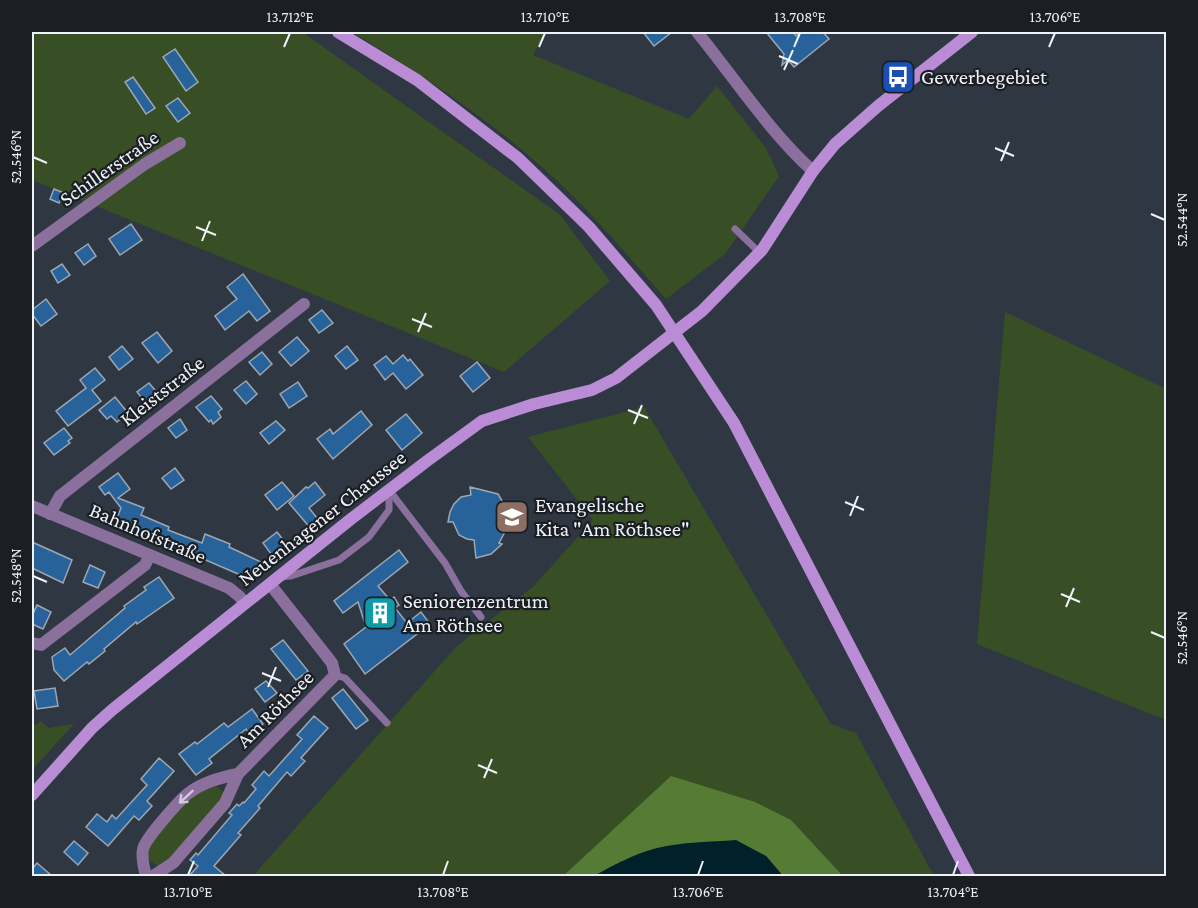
<svg xmlns="http://www.w3.org/2000/svg" width="1198" height="908" viewBox="0 0 1198 908" font-family="'Crimson Pro',serif">
  <style>
    .green { fill: #384f25 }
    .forest { fill: #567b35 }
    .water { fill: #002129 }
    .building { fill: #28629a; stroke: #9da7b3; stroke-width: 1.5 }
    .lines { fill: none; stroke-linecap: round; stroke-linejoin: round }
    .lane { stroke: #8b6f9c; stroke-width: 7 }
    .street { stroke: #8b6f9c; stroke-width: 12 }
    .secondary { stroke: #ba8cd5; stroke-width: 12 }
    .oneway { stroke: #d0cbdd }
    .ticks { fill: none; stroke: #edf3f9; stroke-width: 2 }
    .labels { text-anchor: middle; stroke-width: 4.5; stroke-linejoin: round; paint-order: stroke }
    .poi-label { font-size: 21px; fill: #edf3f9; stroke: #1b1f24; text-anchor: start }
    .street-label { font-size: 21px; fill: #edf3f9; stroke: #1b1f24 }
    .neatline { fill: none; stroke: #edf3f9; stroke-width: 2 }
    .ticks-label { font-size: 15px; text-anchor: middle; fill: #edf3f9 }
  </style>
  <rect width="100%" height="100%" fill="#2f3842"/>
  <g class="green">
    <path d="M32,32H302L560,215L610,281L504,372L32,180Z"/>
    <path d="M352,32H546L533,55L689,119L717,86L766,148L779,176L725,254L666,299C635,264 605,228 571,194C506,130 429,79 352,32Z"/>
    <path d="M1005,312L1166,389V720L977,644Z"/>
    <path d="M644,407L831,724L856,733L934,876H843L791,820L610,832L563,876H253L456,647L534,586L593,520L528,437Z"/>
    <path d="M32,721L36,725L41,721L48,728L74,724L32,770Z"/>
    <path d="M216,786L223,792V797L171,859L159,867L146,858L149,843L191,796Z"/>
  </g>
  <path class="forest" d="M671,776L755,802L791,820L843,876H783L766,856L622,861L594,876H563Z"/>
  <path class="water" d="M736,840L766,856L783,876H594C614,865 634,854 657,848C683,842 710,842 736,840Z"/>
  <g class="building">
    <path d="M643,32H672L654,46Z"/>
    <path d="M766,32H793L796,36L801,32H823L829,39L794,67L788,60L782,65L784,54Z"/>
    <path d="M175,49L198,82L186,91L163,57Z"/>
    <path d="M133,77L155,108L146,114L125,82Z"/>
    <path d="M178,98L190,113L178,122L166,106Z"/>
    <path d="M54,189L64,193L59,203L50,199Z"/>
    <path d="M131,224L142,240L120,255L109,239Z"/>
    <path d="M88,244L96,256L84,265L75,253Z"/>
    <path d="M62,264L70,275L58,283L51,271Z"/>
    <path d="M243,274L270,311L257,321L249,311L225,330L215,316L237,299L227,287Z"/>
    <path d="M46,299L57,314L41,326L32,314V310Z"/>
    <path d="M322,310L333,323L319,333L309,320Z"/>
    <path d="M157,332L172,351L158,363L142,343Z"/>
    <path d="M297,337L309,351L291,366L279,352Z"/>
    <path d="M122,346L133,359L119,370L109,357Z"/>
    <path d="M347,346L358,360L346,369L335,356Z"/>
    <path d="M262,352L272,364L260,375L249,362Z"/>
    <path d="M403,355L408,361L410,359L423,375L406,389L393,373L385,380L374,365L386,356L393,364Z"/>
    <path d="M477,362L490,378L473,392L460,376Z"/>
    <path d="M95,368L105,380L92,390L101,401L68,426L56,411L86,388L80,380Z"/>
    <path d="M246,381L257,394L246,404L234,390Z"/>
    <path d="M298,382L307,396L289,408L280,394Z"/>
    <path d="M149,383L160,396L148,406L137,392Z"/>
    <path d="M211,396L222,409L218,412L221,417L213,424L211,420L209,422L196,407Z"/>
    <path d="M115,397L128,413L117,422L111,416L107,419L99,410Z"/>
    <path d="M361,411L372,425L333,459L317,439L330,429L333,434Z"/>
    <path d="M406,414L422,433L402,450L386,430Z"/>
    <path d="M180,419L187,430L176,438L168,428Z"/>
    <path d="M276,421L285,430L269,444L260,433Z"/>
    <path d="M64,428L72,438L68,441L70,443L54,455L44,443Z"/>
    <path d="M175,468L184,480L171,489L162,478Z"/>
    <path d="M118,473L130,489L118,498L144,508L141,515L169,527L168,530L202,543L205,534L230,544L229,547L261,562L252,580L178,548L177,552L166,548L168,542L125,527L126,525L116,520L121,508L109,492L105,495L99,487Z"/>
    <path d="M282,482L294,496L277,510L265,495Z"/>
    <path d="M315,482L325,495L309,508L321,523L312,530L289,503L306,487L308,488Z"/>
    <path d="M470,487L498,494L504,504L508,516L506,530L499,543L502,544L491,554L476,558L474,540L467,539L459,535L453,522H448L450,512L454,504L461,497L471,495Z"/>
    <path d="M277,532L288,546L274,558L263,543Z"/>
    <path d="M32,542L72,560L63,583L32,568Z"/>
    <path d="M399,550L408,562L378,586L390,600L394,597L399,605L395,608L407,623L421,612L430,624L365,674L344,644L366,627L358,602L343,613L334,601Z"/>
    <path d="M90,565L105,572L98,588L83,582Z"/>
    <path d="M159,577L174,598L137,624L136,622L104,649L105,651L89,664L87,662L64,681L54,670L52,657L65,648L70,655L125,608L124,606L146,590L144,587Z"/>
    <path d="M37,605L51,612L43,629L32,624V616Z"/>
    <path d="M283,640L308,671L296,680L271,649Z"/>
    <path d="M266,681L277,693L265,702L255,689Z"/>
    <path d="M55,688L58,706L37,709L34,691Z"/>
    <path d="M343,689L368,720L356,729L332,698Z"/>
    <path d="M252,709L263,724L250,735L246,729L209,759L212,763L196,775L179,754L195,742L197,744L224,723L228,727Z"/>
    <path d="M314,716L328,728L301,758L305,761L291,776L287,772L258,806L260,808L238,833L241,835L214,866L226,876H189L198,866L190,860L196,853L198,855L232,815L229,813L237,804L239,806L243,802L244,803L256,789L252,785L264,771L269,776L302,739L297,735Z"/>
    <path d="M159,758L174,771L147,801L152,806L139,820L134,816L108,846L86,827L97,814L107,822L112,815L116,819L147,785L141,779Z"/>
    <path d="M74,841L88,853L78,865L64,852Z"/>
    <path d="M37,863L52,876H32V869Z"/>
  </g>
  <g class="lines">
    <g class="lane">
      <path d="M735,229L759,252"/>
      <path d="M389,490L445,563L461,591L481,617"/>
      <path d="M280,577L291,576L339,560L369,537L389,510V490"/>
      <path d="M335,675L345,678L387,723"/>
    </g>
    <g class="street">
      <path d="M697,32C733,76 771,134 813,171"/>
      <path d="M32,246L145,164L180,143"/>
      <path d="M32,506L229,588L239,596L245,603"/>
      <path d="M50,514L60,496L304,304"/>
      <path d="M32,643L41,645L145,565L150,555"/>
      <path d="M146,876C144,868 141,858 143,849C145,839 181,798 190,792C204,782 222,777 238,774"/>
      <path d="M153,876L173,863L225,803L238,774L335,675L332,663L270,584"/>
    </g>
    <g class="secondary">
      <path d="M338,32L417,80L518,158L589,227L656,305L734,423L969,876"/>
      <path d="M32,795L92,728L112,710L351,519L427,461L482,421L534,404L592,390L616,378L702,311L762,250L813,171L835,144L878,106L972,32"/>
    </g>
  </g>
  <defs><path id="oneway-shaft" d="M-6 0H5M1.5-3L5.5 0L1.5 3" fill="none" stroke-width="1.6" stroke-linecap="round" stroke-linejoin="round" transform="scale(1.5)"/></defs>
  <use class="oneway" href="#oneway-shaft" transform="translate(186 797) rotate(137)"/>
  <path class="ticks" d="M284,47L290,33M539,47L545,33M794,47L800,33M1049,47L1055,33M779,56L798,64M784,70L793,50M995,148L1014,156M33,157L47,163M1001,161L1009,142M1151,214L1165,220M196,227L216,235M202,241L210,221M412,319L432,327M418,332L426,313M628,410L648,418M634,424L642,405M845,502L864,510M850,516L858,496M33,576L47,582M1061,594L1080,602M1066,607L1074,588M1151,632L1165,638M262,673L281,681M268,687L276,667M478,765L497,773M484,778L492,759M188,875L194,861M443,875L448,861M698,875L703,861M953,875L958,861"/>
  <defs>
    <symbol id="bus-square" viewBox="-11 -11 22 22"><rect x="-9" y="-9" width="18" height="18" rx="4" fill="#1a4fb4" stroke="#1b1f24"/><path d="M-5-6H5V4H4V6H2V4H-2V6H-4V4H-5ZM-3.5-4V0h7V-4ZM-3.5 1.2v1.5H-2V1.2ZM2 1.2v1.5H3.5V1.2Z" fill="#fff"/></symbol>
    <symbol id="school-square" viewBox="-11 -11 22 22"><rect x="-9" y="-9" width="18" height="18" rx="4" fill="#8d6e63" stroke="#1b1f24"/><path d="M0-5L7-2L0 1L-7-2ZM-4 1L0 2.5L4 1V4Q0 6-4 4Z" fill="#fff"/></symbol>
    <symbol id="building-square" viewBox="-11 -11 22 22"><rect x="-9" y="-9" width="18" height="18" rx="4" fill="#0f9aa8" stroke="#1b1f24"/><path d="M-4-6H4V6H1V3H-1V6H-4ZM-2.5-4.3h1.7v1.8h-1.7ZM.8-4.3h1.7v1.8H.8ZM-2.5-1h1.7V.8h-1.7ZM.8-1h1.7V.8H.8Z" fill="#fff"/></symbol>
  </defs>
  <g fill-rule="evenodd">
    <use href="#bus-square" x="879" y="58" width="38" height="38"/>
    <use href="#school-square" x="493" y="498" width="38" height="38"/>
    <use href="#building-square" x="361" y="594" width="38" height="38"/>
  </g>
  <g class="labels">
    <g class="poi-label">
      <text x="921" y="84">Gewerbegebiet</text>
      <text x="535" y="512">Evangelische<tspan x="535" dy="24">Kita "Am Röthsee"</tspan></text>
      <text x="403" y="608">Seniorenzentrum<tspan x="403" dy="24">Am Röthsee</tspan></text>
    </g>
    <g class="street-label">
      <text transform="translate(109 168) rotate(-35)" y="7">Schillerstraße</text>
      <text transform="translate(162 391) rotate(-38)" y="7">Kleiststraße</text>
      <text transform="translate(322 518) rotate(-38)" y="7">Neuenhagener Chaussee</text>
      <text transform="translate(148 533) rotate(23)" y="7">Bahnhofstraße</text>
      <text transform="translate(275 709) rotate(-45)" y="7">Am Röthsee</text>
    </g>
  </g>
  <rect width="1198" height="908" fill="none" stroke="#1b1f24" stroke-width="66"/>
  <rect x="33" y="33" width="1132" height="842" class="neatline"/>
  <g class="ticks-label">
    <text x="290" y="22">13.712°E</text>
    <text x="545" y="22">13.710°E</text>
    <text x="800" y="22">13.708°E</text>
    <text x="1055" y="22">13.706°E</text>
    <text transform="translate(16 157) rotate(-90)" y="5">52.546°N</text>
    <text transform="translate(1182 220) rotate(-90)" y="5">52.544°N</text>
    <text transform="translate(16 576) rotate(-90)" y="5">52.548°N</text>
    <text transform="translate(1182 638) rotate(-90)" y="5">52.546°N</text>
    <text x="188" y="897">13.710°E</text>
    <text x="443" y="897">13.708°E</text>
    <text x="698" y="897">13.706°E</text>
    <text x="953" y="897">13.704°E</text>
  </g>
</svg>
